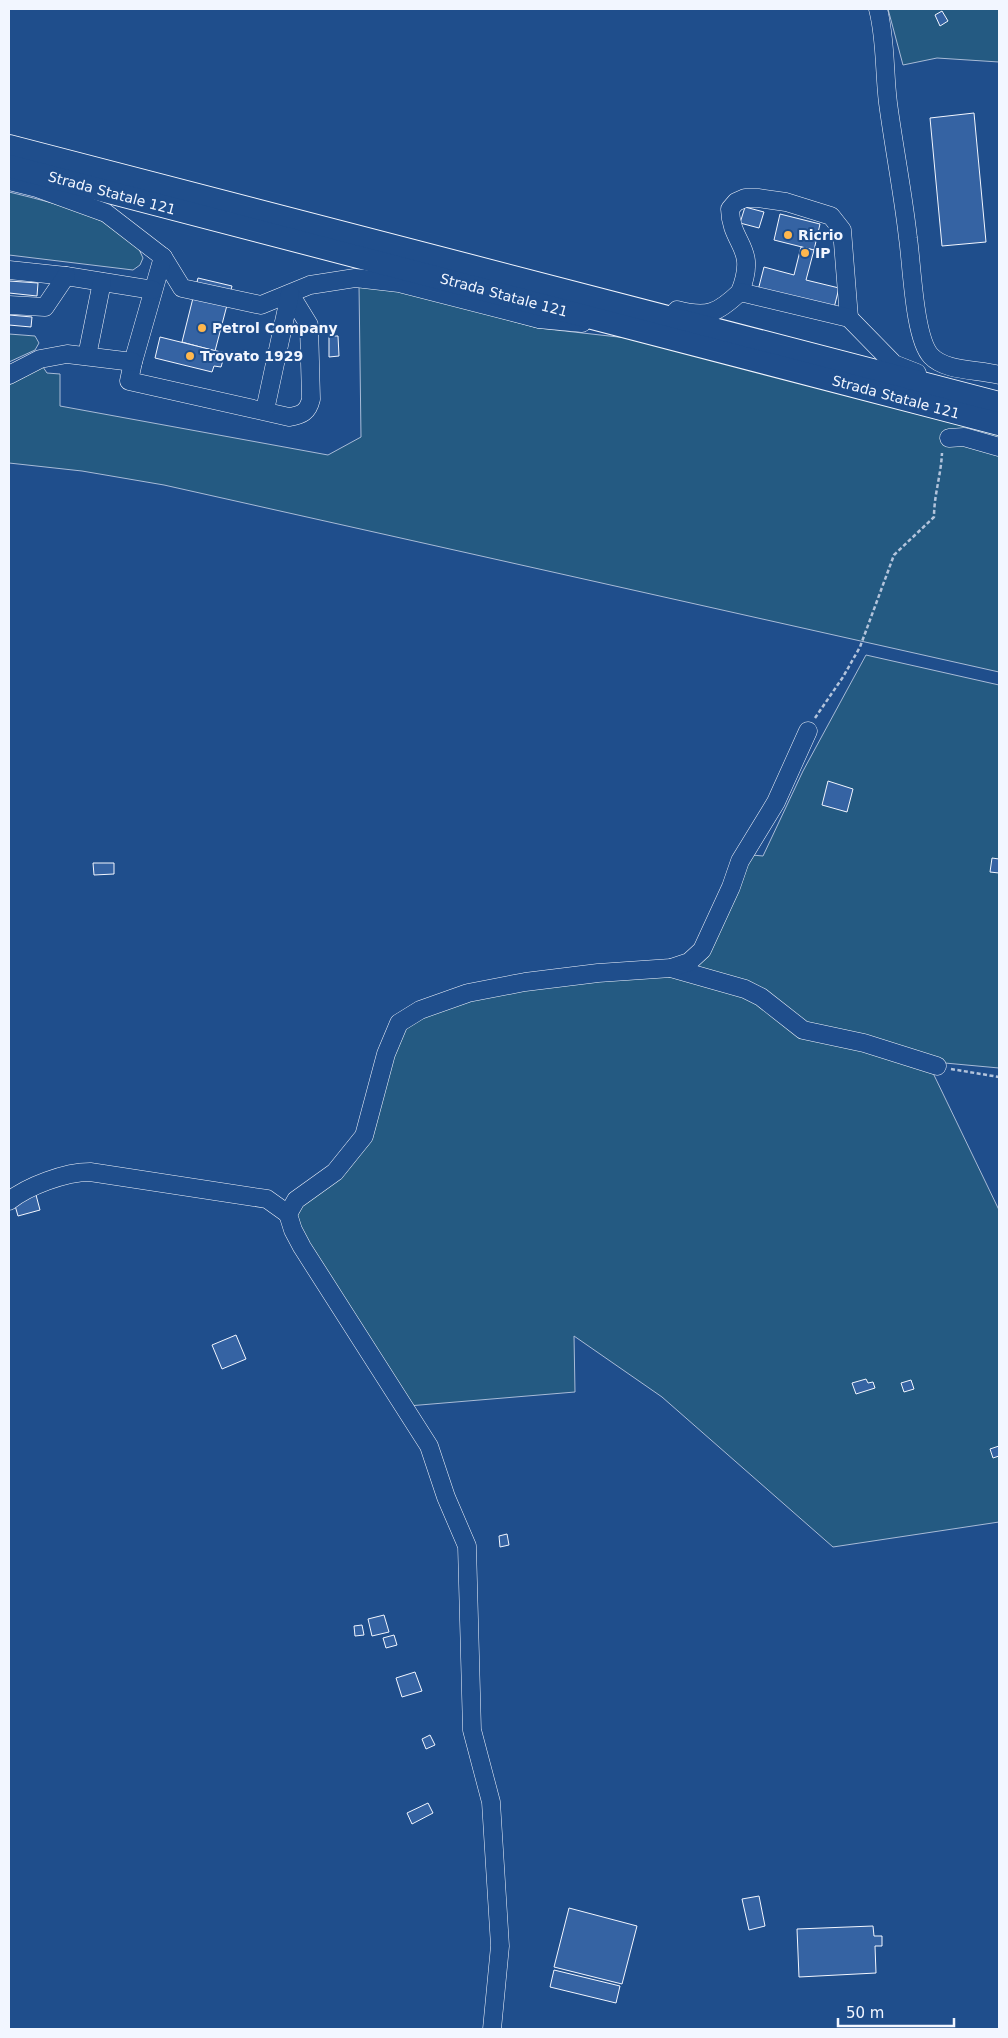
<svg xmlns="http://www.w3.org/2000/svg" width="1008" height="2038" viewBox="0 0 1008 2038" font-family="'DejaVu Sans',sans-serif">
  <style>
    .green { fill: #245a82; stroke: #a8bbd7 }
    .building { fill: #3563a3; stroke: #f2f6ff }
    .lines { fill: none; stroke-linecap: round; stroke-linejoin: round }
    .minor-casing { stroke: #f2f6ff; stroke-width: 19 }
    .major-casing { stroke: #f2f6ff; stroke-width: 24 }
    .path { stroke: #b3c4dc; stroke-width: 2.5; stroke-dasharray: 4 2.5; stroke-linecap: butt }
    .minor { stroke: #1f4e8c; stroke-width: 18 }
    .major { stroke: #1f4e8c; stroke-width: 22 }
    .poi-dot { fill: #ffb74d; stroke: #1f4e8c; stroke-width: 2 }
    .labels { text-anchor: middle; stroke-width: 4; stroke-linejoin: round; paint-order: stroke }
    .street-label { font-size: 14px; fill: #f2f6ff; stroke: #1f4e8c }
    .poi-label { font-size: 14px; font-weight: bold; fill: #f2f6ff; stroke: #1f4e8c; text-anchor: start }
  </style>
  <rect width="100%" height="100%" fill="#1f4e8c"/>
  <g class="green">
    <path d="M888,9H999V62L937,58L903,65Z"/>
    <path d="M9,192C45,201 130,219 143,258L140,265L133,270L9,255Z"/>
    <path d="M359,285H379L538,328L627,338L999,435V672L164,485L82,471L9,463V385L43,367L47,373L60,374V406L328,455L361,437Z"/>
    <path d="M9,334L35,336L39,343L35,350L9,362Z"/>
    <path d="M866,655L999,685V1068L934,1062L810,1026L686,967L752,855L763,856L803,771Z"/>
    <path d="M674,975L750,996L847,1045L933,1073L999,1210V1522L833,1547L662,1397L574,1336L575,1392L408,1406L309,1249L294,1214L302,1202L349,1166L401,1028L420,1015L522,987Z"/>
  </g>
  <g class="building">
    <path d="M942,11L948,21L940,26L935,15Z"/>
    <path d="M974,113L986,242L942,246L930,118Z"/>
    <path d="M745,207L764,212L759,228L740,223Z"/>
    <path d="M780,214L820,224L814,250L774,240Z"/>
    <path d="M801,247L814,250L806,280L839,288L831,320L755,302L764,267L794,275Z"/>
    <path d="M198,278L232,286L215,351L182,342Z"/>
    <path d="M9,281L38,283L37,296L9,293Z"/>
    <path d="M9,315L32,317L31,327L9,325Z"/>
    <path d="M329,336H338L339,356L329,357Z"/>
    <path d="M160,337L225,353L221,367L214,366L212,372L155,358Z"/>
    <path d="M828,781L853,789L847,812L822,805Z"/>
    <path d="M992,858L999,859V873L990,872Z"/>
    <path d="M93,863H114V874L94,875Z"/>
    <path d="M36,1195L40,1210L18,1216L14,1202Z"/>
    <path d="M236,1335L246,1359L222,1369L212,1345Z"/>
    <path d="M866,1379L868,1383L873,1382L875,1388L856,1394L852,1383Z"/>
    <path d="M911,1380L914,1389L904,1392L901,1383Z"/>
    <path d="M999,1446V1456L993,1458L990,1449Z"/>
    <path d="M507,1534L509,1545L500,1547L499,1536Z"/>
    <path d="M384,1615L389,1632L372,1636L368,1619Z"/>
    <path d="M362,1625L364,1635L355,1636L354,1626Z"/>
    <path d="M394,1635L397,1645L386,1648L383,1638Z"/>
    <path d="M415,1672L422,1691L402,1697L396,1678Z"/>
    <path d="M430,1735L435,1745L426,1749L422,1739Z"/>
    <path d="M428,1803L433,1813L412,1824L407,1813Z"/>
    <path d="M759,1896L765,1926L749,1930L742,1899Z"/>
    <path d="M569,1908L637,1926L622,1984L554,1967Z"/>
    <path d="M873,1926L874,1936H882V1946H875L876,1973L799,1977L797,1929Z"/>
    <path d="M554,1970L620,1986L616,2003L550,1987Z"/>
  </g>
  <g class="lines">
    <defs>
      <g id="minor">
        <path d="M878,9C886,40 884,71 888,103C894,148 903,193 908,238C912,265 914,338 931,356C946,372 979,369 999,375"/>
        <path d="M9,181L37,188L106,213L163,257L182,288L261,305L310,285L355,278L399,283L539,319L582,323"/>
        <path d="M163,257L133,362L129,381L289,417C302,415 308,412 311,399L309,325L290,294"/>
        <path d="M9,270L66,276L153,290"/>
        <path d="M740,292C758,246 731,246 730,209L736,202L745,198H758L786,202L831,216L842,230L849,318"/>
        <path d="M9,305L45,307L66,276"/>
        <path d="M677,310C708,318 718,313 740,292L849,318L894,364L917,373"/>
        <path d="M87,356L102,282"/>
        <path d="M9,375L40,359L67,354L133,362"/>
        <path d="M265,410L290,294"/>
        <path d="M949,438L964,437L999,447"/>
        <path d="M671,968L745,989L761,997L803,1030L864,1043L937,1066"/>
        <path d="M9,1201C28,1186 65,1172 90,1172L267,1199L288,1214"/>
        <path d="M492,2029L500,1946L491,1802L472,1730L467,1546L446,1497L429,1446L302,1247L293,1230L288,1214L296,1200L335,1172L364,1136L386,1054L399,1023L420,1010L468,993L525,982L598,973L671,968L689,962L702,950L731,887L740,861L776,802L808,731"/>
      </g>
      <g id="major">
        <path d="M9,146L999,403"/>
        <path d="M9,166L999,424"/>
      </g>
    </defs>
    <use href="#minor" class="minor-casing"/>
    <use href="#major" class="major-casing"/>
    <g class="path">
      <path d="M815,718L843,677L860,647L894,555L934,517C934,495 941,475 942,453"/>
      <path d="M951,1069L999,1077"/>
    </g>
    <use href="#minor" class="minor"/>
    <use href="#major" class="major"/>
  </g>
  <g class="poi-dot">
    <circle cx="788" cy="235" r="5"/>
    <circle cx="805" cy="253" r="5"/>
    <circle cx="202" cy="328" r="5"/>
    <circle cx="190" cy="356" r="5"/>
  </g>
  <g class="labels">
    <g class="street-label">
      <text transform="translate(112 193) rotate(15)" y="5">Strada Statale 121</text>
      <text transform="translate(504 295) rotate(15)" y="5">Strada Statale 121</text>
      <text transform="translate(896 397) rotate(15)" y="5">Strada Statale 121</text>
    </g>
    <g class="poi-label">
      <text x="798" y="240">Ricrio</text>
      <text x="815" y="258">IP</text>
      <text x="212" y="333">Petrol Company</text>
      <text x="200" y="361">Trovato 1929</text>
    </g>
  </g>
  <rect width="1008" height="2038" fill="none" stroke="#f2f6ff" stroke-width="20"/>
  <path d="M838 2018v8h116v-8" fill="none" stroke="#f2f6ff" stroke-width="2.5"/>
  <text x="846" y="2018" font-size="15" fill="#f2f6ff" stroke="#1f4e8c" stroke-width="4" paint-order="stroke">50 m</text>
</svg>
